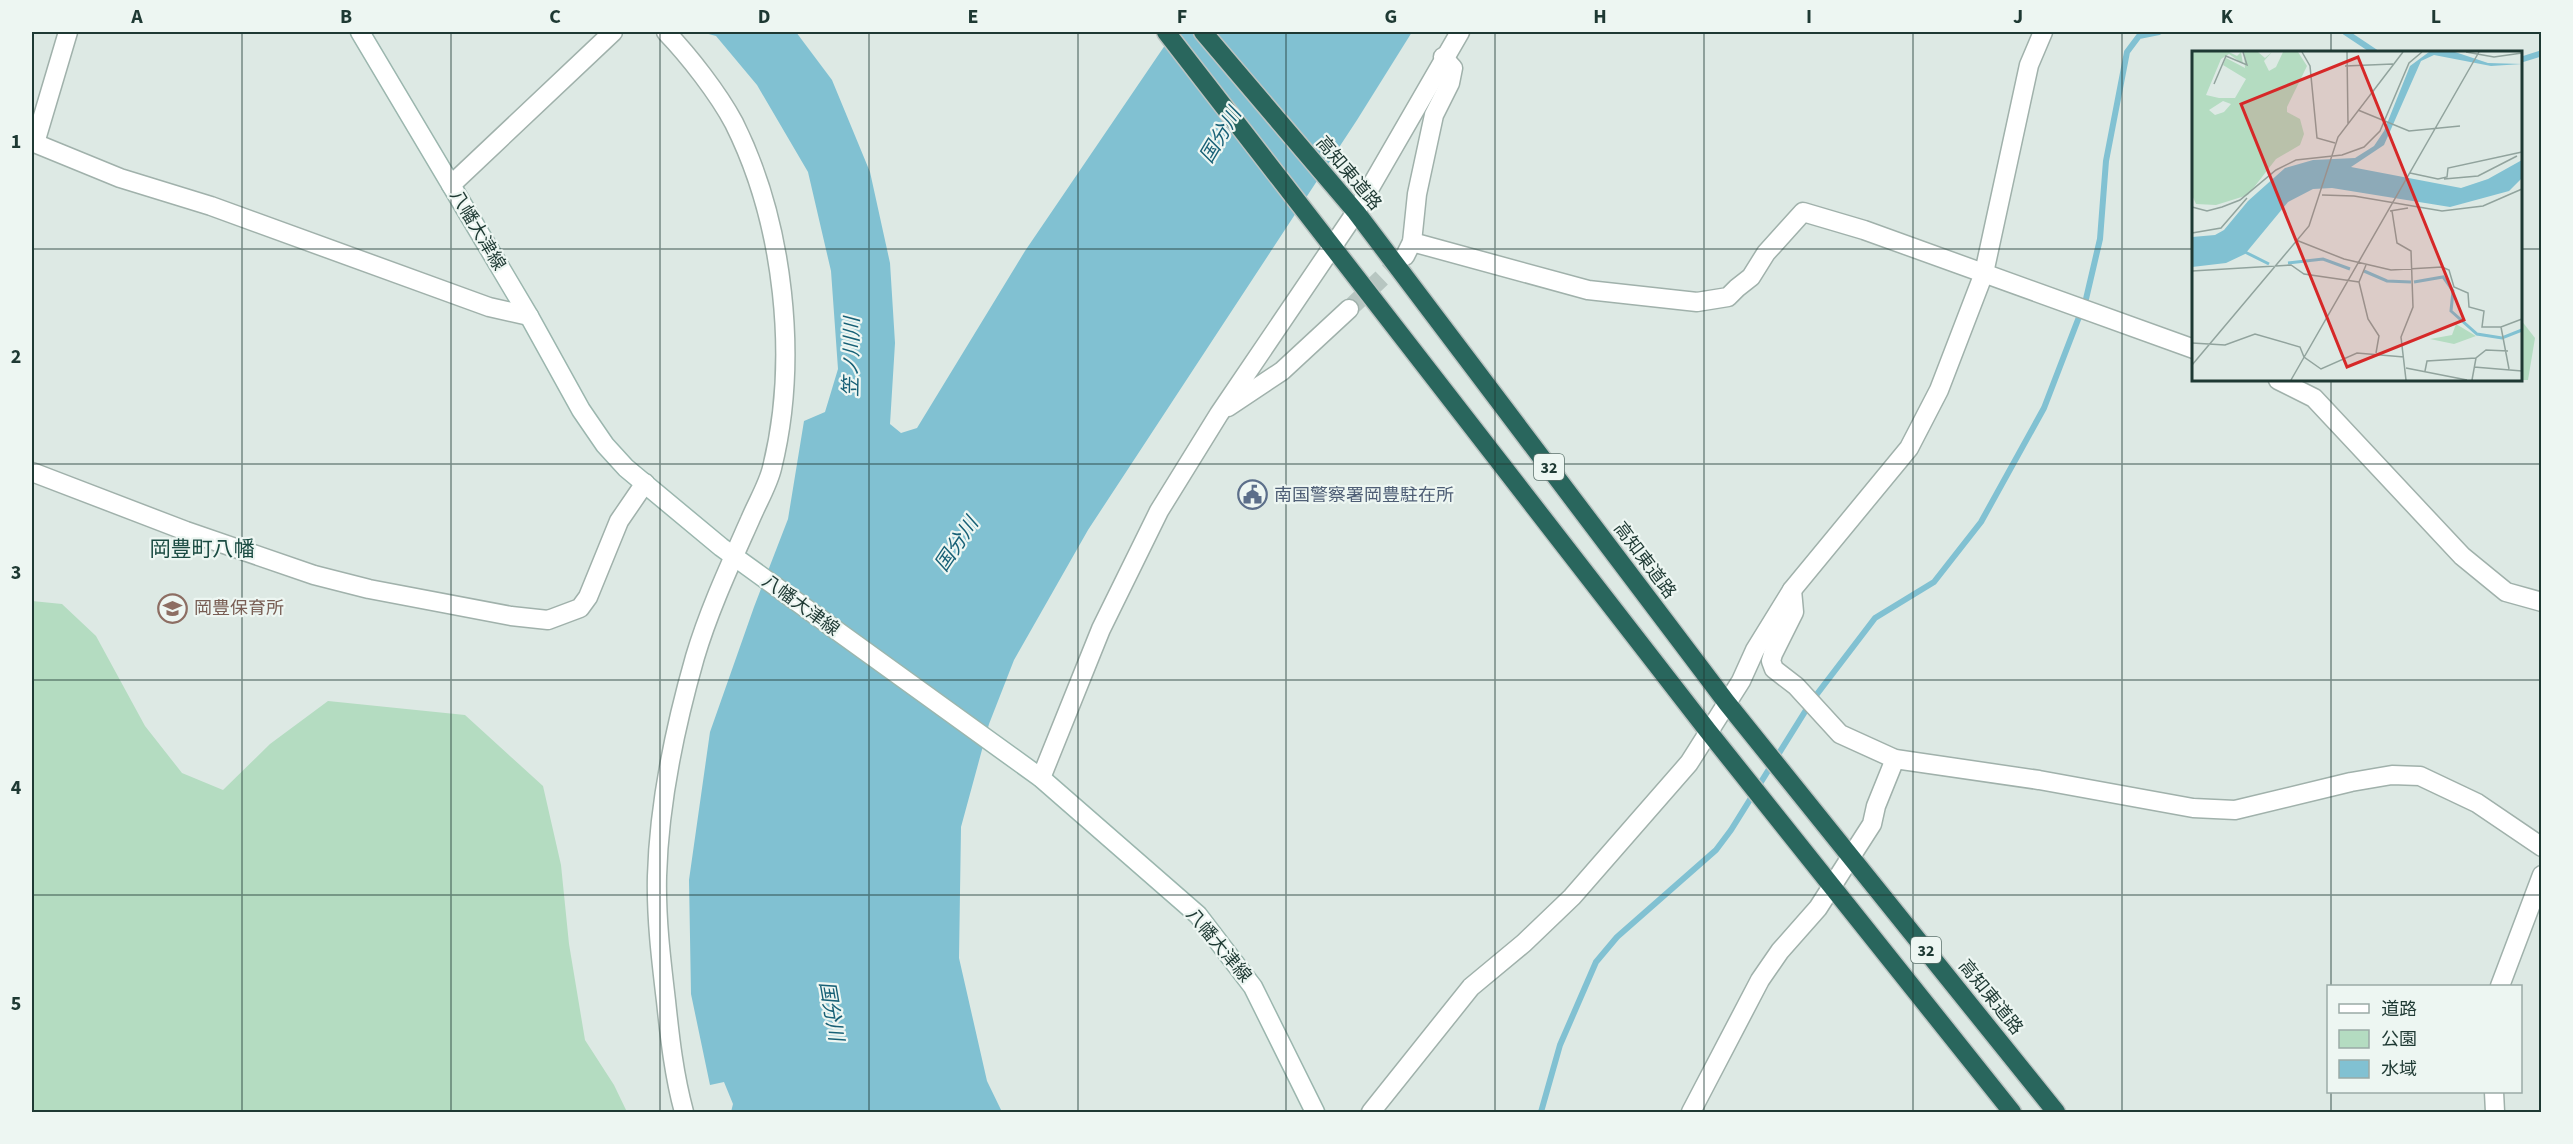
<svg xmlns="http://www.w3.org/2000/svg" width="2573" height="1144" viewBox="0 0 2573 1144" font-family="'Source Sans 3','Noto Sans JP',sans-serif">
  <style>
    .green { fill: #b4dcc1 }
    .water { fill: #81c1d2 }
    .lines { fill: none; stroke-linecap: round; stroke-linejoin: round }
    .stream { stroke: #81c1d2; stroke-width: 6 }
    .street-tunnel { stroke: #b7c6c1; stroke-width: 18; stroke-dasharray: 18 9; stroke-linecap: butt }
    .street-casing { stroke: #a0b1ab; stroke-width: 21 }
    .secondary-casing { stroke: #9bb6ae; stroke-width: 21 }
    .highway-casing { stroke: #bcc4c2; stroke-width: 21 }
    .street { stroke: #fff; stroke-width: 18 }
    .secondary { stroke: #fff; stroke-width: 18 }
    .highway { stroke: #29665d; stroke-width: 18 }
    .grid { fill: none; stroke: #1e3933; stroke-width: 1.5; stroke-opacity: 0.55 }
    .labels { text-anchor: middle; stroke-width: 4.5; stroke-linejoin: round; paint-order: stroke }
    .shield { fill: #edf6f2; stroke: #5c726c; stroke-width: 1.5 }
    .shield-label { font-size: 16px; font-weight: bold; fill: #1e3933 }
    .street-label { font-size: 18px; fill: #1e3933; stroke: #edf6f2 }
    .service-label { font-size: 18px; fill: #4e5e75; stroke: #edf6f2; text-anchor: start }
    .education-label { font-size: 18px; fill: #785e54; stroke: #edf6f2; text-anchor: start }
    .water-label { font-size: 20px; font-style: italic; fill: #176076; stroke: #edf6f2 }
    .quarter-label { font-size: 21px; fill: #1a4b42; stroke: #edf6f2 }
    .inset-river { fill: none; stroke: #81c1d2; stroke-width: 3 }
    .inset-road { fill: none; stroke: #91a39d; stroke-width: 1.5 }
    .view { fill: #d62828; fill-opacity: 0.15; stroke: #d62828; stroke-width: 3 }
    .inset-edge { fill: none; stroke: #1e3933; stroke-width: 3 }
    .neatline { fill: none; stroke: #1e3933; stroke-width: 2 }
    .grid-label { font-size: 20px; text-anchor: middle; font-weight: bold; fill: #1e3933 }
  </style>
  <rect width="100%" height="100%" fill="#dde9e4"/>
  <g class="green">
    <path d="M2521,320L2535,338L2528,380H2520Z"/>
    <path d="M32,601L62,604L96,636L145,726L182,773L223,790L270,744L328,701L465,715L543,786L561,865L569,944L585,1040L614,1085L627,1112H32Z"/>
  </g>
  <path class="water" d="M701,32H796L832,80L870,172L890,263L895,343L890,424L901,433L917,428L1025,251L1174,32H1412L1357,120L1088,530L1014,660L989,724L961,827L959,958L987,1081L1002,1112H731L733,1104L724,1082L710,1085L691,994L689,880L710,732L754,607L788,519L804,421L825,412L838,369L831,271L808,172L757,85L716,36Z"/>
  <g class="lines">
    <g class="stream">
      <path d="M2345,32L2375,52"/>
      <path d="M2520,60L2542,53"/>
      <path d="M2086,299L2100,239L2106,161L2127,52L2139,36L2159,32"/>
      <path d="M1814,698L1875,618L1934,582L1981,522L2044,408L2079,317"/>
      <path d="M1541,1112L1560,1045L1596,962L1617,937L1716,850L1731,830L1806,710"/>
    </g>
    <path class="street-tunnel" d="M1349,309L1405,256"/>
    <defs>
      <g id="street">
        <path d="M666,32C689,56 718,93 734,123C784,223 799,359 772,468C768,485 757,503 750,520C730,565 709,610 695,657C675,727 659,803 657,876C656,917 661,959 666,1001C670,1039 674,1075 684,1112"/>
        <path d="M32,142L120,178L211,206L489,307L529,316"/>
        <path d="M35,143L68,32"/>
        <path d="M451,185L613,32"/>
        <path d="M1412,242L1588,290L1697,302L1728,297L1737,288L1751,277L1766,253L1803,212L1864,230L2194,349"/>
        <path d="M1405,256L1412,242L1417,194L1434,115L1450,83L1453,68L1443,57"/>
        <path d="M2278,380L2314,398L2462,556L2506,592L2542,602"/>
        <path d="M1228,407L1282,371L1349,309"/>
        <path d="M32,472L186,531L314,575L369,589L511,616L548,620L580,608L588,597L619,521L645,483"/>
        <path d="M1792,590L1794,612L1773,654L1771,661L1774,669L1796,686L1840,734L1895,759L2039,780L2193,808L2235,810L2351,782L2392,775L2420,776L2477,803L2542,847"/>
        <path d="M1041,778L1101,629L1159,511L1219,414L1356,212L1460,32"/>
        <path d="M2500,986L2542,875"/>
        <path d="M2494,1092L2495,1112"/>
        <path d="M1371,1112L1471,987L1524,943L1572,897L1689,763L1741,681L1755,650L1792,590L1909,448L1939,390L1984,273L2029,65L2043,32"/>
        <path d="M1691,1112L1760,980L1780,951L1818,908L1872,824L1876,806L1895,759"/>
      </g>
      <path id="secondary" d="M360,32L529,316L581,410L605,445L626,468L721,547L1041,778L1198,915L1253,987L1315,1112"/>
      <g id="highway">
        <path d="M1166,32L1708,731L2012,1112"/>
        <path d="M1203,32L1356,212L1727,703L2056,1112"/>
      </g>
    </defs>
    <use href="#street" class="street-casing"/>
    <use href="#secondary" class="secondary-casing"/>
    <use href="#highway" class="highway-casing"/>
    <use href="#street" class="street"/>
    <use href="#secondary" class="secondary"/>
    <use href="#highway" class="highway"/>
  </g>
  <path class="grid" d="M242,32V1112M451,32V1112M660,32V1112M869,32V1112M1078,32V1112M1286,32V1112M1495,32V1112M1704,32V1112M1913,32V1112M2122,32V1112M2331,32V52M32,249H2194M2520,249H2542M2331,380V986M32,464H2542M32,680H2542M32,895H2542M2331,1092V1112"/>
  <defs>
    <symbol id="civic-ring" viewBox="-11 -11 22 22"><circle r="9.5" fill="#edf6f2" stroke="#5c6f8a" stroke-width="1.5"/><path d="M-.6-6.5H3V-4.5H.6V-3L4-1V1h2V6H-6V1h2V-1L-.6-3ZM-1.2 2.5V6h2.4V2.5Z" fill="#5c6f8a"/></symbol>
    <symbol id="school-ring" viewBox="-11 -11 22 22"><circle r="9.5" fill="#edf6f2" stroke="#8d6e63" stroke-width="1.5"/><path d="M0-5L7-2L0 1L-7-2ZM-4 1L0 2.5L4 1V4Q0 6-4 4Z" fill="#8d6e63"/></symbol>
  </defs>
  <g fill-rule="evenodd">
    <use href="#civic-ring" x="1236" y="478" width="33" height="33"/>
    <use href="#school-ring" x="156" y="592" width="33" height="33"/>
  </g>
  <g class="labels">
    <g class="shield">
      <rect x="1534" y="454" width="30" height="26" rx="4.5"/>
      <rect x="1911" y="937" width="30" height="26" rx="4.5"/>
    </g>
    <g class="shield-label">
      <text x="1549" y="473">32</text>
      <text x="1926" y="956">32</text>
    </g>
    <g class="street-label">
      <text transform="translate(1349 173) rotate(50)" y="6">高知東道路</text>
      <text transform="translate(478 230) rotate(59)" y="6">八幡大津線</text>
      <text transform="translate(1645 560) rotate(53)" y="6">高知東道路</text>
      <text transform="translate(801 605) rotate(36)" y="6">八幡大津線</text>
      <text transform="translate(1219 945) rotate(50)" y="6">八幡大津線</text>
      <text transform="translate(1991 997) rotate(51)" y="6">高知東道路</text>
    </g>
    <g class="service-label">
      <text x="1274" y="501">南国警察署岡豊駐在所</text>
    </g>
    <g class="education-label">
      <text x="194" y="614">岡豊保育所</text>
    </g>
    <g class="water-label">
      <text transform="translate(1220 135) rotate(-59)" y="7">国分川</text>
      <text transform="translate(851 357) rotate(-89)" y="7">笠ノ川川</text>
      <text transform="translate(956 544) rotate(-56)" y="7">国分川</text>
      <text transform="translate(832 1011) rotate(80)" y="7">国分川</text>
    </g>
    <g class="quarter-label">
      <text x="202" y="556">岡豊町八幡</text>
    </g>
  </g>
  <g transform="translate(2192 51)">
    <rect width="330" height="330" fill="#dde9e4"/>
    <path d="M0,1H37L45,5L49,1L51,13L37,3L29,8L14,44L27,47H43L54,28L31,14L34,7L53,17L52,1H66L73,7L80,1L72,10L77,20L84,16L91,1H106L115,15L95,56V61L108,68L112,83L108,94L84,108L56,144L24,154L4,153L0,144ZM31,50L39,53L32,61L23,64L17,59ZM264,273L284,285L262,293L238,288L260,284Z" fill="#b4dcc1" fill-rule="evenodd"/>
    <path d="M263,1L296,12L330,13L299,15L242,4L229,10L192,94L159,116L269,137L296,128L330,109V127L317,140L258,156L140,137L121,138L96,151L53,203L34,212L0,216V186L23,184L32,179L56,150L93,117L121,109L163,107L182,95L192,80L218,15L237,1Z" fill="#81c1d2"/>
    <path class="inset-river" d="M53,201L77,213M96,212L131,208L158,218M172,220L195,230L219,231M222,231L251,226L261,240L259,260L285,283L310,287L330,279"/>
    <path class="inset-road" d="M110,1L118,15L125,87L143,92M155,1L156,73M274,1L302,6L330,2M153,15L201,13M22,33L34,5L55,14L51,1M166,59L217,80L268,75M218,122L246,128L255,126L256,117L330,101M252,128L286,125L325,105M130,144L162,145L250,160L291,155L330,138M0,156L15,160L30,156L48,149L84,119L104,109L150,104L172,96L188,80L217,12L230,1M198,160L216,157M200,160L205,192L219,200L221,256L209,286L214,329M0,182L29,177L55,147M104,189L152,208L199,219L250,216L257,219L262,236L276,242L277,256L292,260L290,276H309L330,268M174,214L167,231L176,268L187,285L184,302M0,220L99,214L112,223L167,231M309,276L317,318M0,292L33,294L63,283L108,296L112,306L129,318L165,302L212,306M0,314L117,175L146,86L211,1M282,316L330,320M214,317L275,329M233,320L235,310L284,307M99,329L287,1M280,329L284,307L294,299L316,300"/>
    <path class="view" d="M166,6L272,269L155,316L49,53Z"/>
    <rect width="330" height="330" class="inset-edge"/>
  </g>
  <rect width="2573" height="1144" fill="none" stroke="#edf6f2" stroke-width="66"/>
  <rect x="2327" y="985" width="195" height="108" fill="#edf6f2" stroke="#9aaaa6" stroke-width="1.5"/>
  <rect x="2339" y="1004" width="30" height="9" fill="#ffffff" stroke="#9aaaa6" stroke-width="1.5"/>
  <text x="2381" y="1015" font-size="18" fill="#1e3933">道路</text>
  <rect x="2339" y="1030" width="30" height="18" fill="#b4dcc1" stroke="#9aaaa6" stroke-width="1.5"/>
  <text x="2381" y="1045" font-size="18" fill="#1e3933">公園</text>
  <rect x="2339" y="1060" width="30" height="18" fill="#81c1d2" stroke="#9aaaa6" stroke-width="1.5"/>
  <text x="2381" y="1075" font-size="18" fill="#1e3933">水域</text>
  <rect x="33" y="33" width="2507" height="1078" class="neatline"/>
  <g class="grid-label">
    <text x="137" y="23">A</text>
    <text x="346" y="23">B</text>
    <text x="555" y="23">C</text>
    <text x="764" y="23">D</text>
    <text x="973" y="23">E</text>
    <text x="1182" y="23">F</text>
    <text x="1391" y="23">G</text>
    <text x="1600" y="23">H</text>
    <text x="1809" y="23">I</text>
    <text x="2018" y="23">J</text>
    <text x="2227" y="23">K</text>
    <text x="2436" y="23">L</text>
    <text x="16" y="148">1</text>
    <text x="16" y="363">2</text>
    <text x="16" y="579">3</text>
    <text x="16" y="794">4</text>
    <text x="16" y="1010">5</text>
  </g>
</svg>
